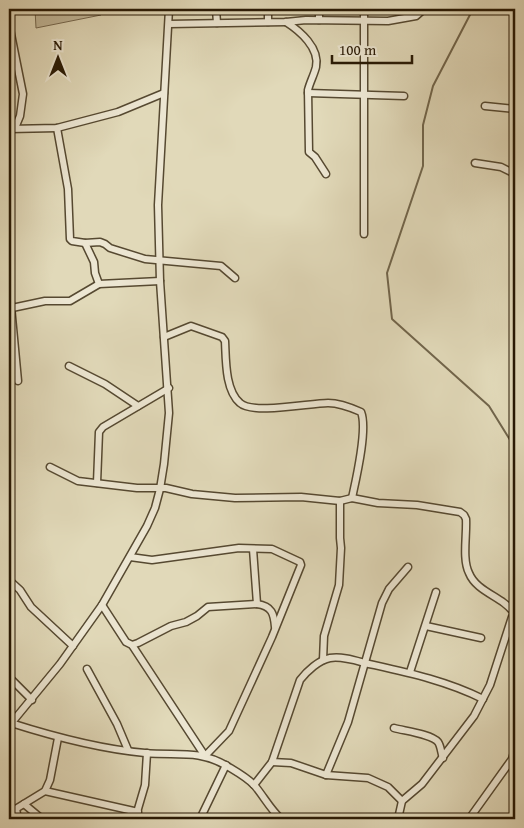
<svg xmlns="http://www.w3.org/2000/svg" width="524" height="828" viewBox="0 0 524 828" font-family="'Gentium Book Plus',serif">
  <style>
    .green { fill: #c2b89a; stroke: #75684f }
    .lines { fill: none; stroke-linecap: round; stroke-linejoin: round }
    .stream { stroke: #71654b; stroke-width: 2 }
    .street-casing { stroke: #564931; stroke-width: 9 }
    .street { stroke: #ece6d2; stroke-width: 6 }
  </style>
  <rect width="100%" height="100%" fill="#e1d9b9"/>
  <filter id="stains"><feTurbulence type="fractalNoise" baseFrequency=".004" numOctaves="4"/><feColorMatrix values="0 0 0 0 .2 0 0 0 0 .09 0 0 0 0 .02 0 0 0 .5 -.17"/></filter>
  <radialGradient id="worn" r=".72"><stop offset=".6" stop-color="#630" stop-opacity="0"/><stop offset="1" stop-color="#630" stop-opacity=".3"/></radialGradient>
  <path class="green" d="M35,9H100L101,15L36,28Z"/>
  <g class="lines">
    <path class="stream" d="M473,9L433,86L423,125V166L387,273L392,319L489,406L515,448"/>
    <defs>
      <g id="street">
        <path d="M216,9L217,23"/>
        <path d="M268,9V22"/>
        <path d="M319,9V20"/>
        <path d="M286,22C300,31 320,48 316,67C314,75 310,82 308,90L309,152L315,157L326,174"/>
        <path d="M9,24L23,94L20,116L15,128"/>
        <path d="M169,24L286,22L306,20L388,21L416,16L424,9"/>
        <path d="M308,93L404,96"/>
        <path d="M485,106L515,109"/>
        <path d="M57,128L68,189L70,239L72,241L85,243L100,242L105,244L110,248L145,259L221,266L235,278"/>
        <path d="M9,129L57,128L118,112L164,93"/>
        <path d="M475,163L501,167L515,174"/>
        <path d="M364,234V9"/>
        <path d="M85,243L94,262L95,273L99,284"/>
        <path d="M9,285L18,381"/>
        <path d="M12,308L45,301H70L99,284L160,281"/>
        <path d="M164,337L191,326L222,337L225,341C226,360 225,390 240,403C253,415 310,403 328,403C338,403 352,408 361,412C368,429 356,479 352,498"/>
        <path d="M69,366L105,384L138,406"/>
        <path d="M50,467L78,481L137,488H166L192,494L235,498L301,497L340,501L352,498L378,503L417,505L460,512L464,515L466,519C467,535 462,559 469,573C475,588 492,594 504,603C508,606 512,610 515,614"/>
        <path d="M97,483L99,432L103,427L169,388"/>
        <path d="M9,580L20,590L31,607L73,646"/>
        <path d="M257,604C272,606 274,614 275,627"/>
        <path d="M102,605L126,642L132,645L205,756L229,731L272,637L301,565L300,562L272,549L239,548L152,560L130,557"/>
        <path d="M426,626L481,638"/>
        <path d="M132,645L138,643L171,626L186,622L197,616L208,607L257,604L253,549"/>
        <path d="M323,660L324,636L339,585L341,548L340,538V501"/>
        <path d="M87,669L117,724L128,750"/>
        <path d="M410,672L436,592"/>
        <path d="M9,677L32,700"/>
        <path d="M11,723C55,737 100,749 145,753C177,756 198,749 227,766C237,772 248,778 255,786C264,797 271,810 281,819"/>
        <path d="M9,726L60,664L102,605L147,526L155,508L160,489L164,464L169,413L160,281L158,205L169,9"/>
        <path d="M394,728C405,731 431,734 438,742C441,746 441,753 443,758"/>
        <path d="M272,762L291,763L326,775L368,778L388,787L402,801"/>
        <path d="M326,775L348,722L382,603L389,589L408,567"/>
        <path d="M254,785L272,762L300,680C307,671 319,660 330,658C341,656 354,660 365,663C405,672 445,680 483,699"/>
        <path d="M45,791L138,812"/>
        <path d="M24,804L42,819"/>
        <path d="M16,809L18,819"/>
        <path d="M9,813L45,791L50,780L58,738"/>
        <path d="M135,819L145,785L147,753"/>
        <path d="M200,819L226,765"/>
        <path d="M398,819L402,801L422,784L474,716L490,685L512,617L515,615"/>
        <path d="M469,819L512,759L515,749"/>
        <path d="M512,819L514,812"/>
      </g>
    </defs>
    <use href="#street" class="street-casing"/>
    <use href="#street" class="street"/>
  </g>
  <rect width="524" height="828" fill="none" stroke="#e1d9b9" stroke-width="30"/>
  <rect x="10" y="10" width="504" height="808" fill="none" stroke="#281904" stroke-width="2.5"/>
  <rect x="15" y="15" width="494" height="798" fill="none" stroke="#281904"/>
  <g transform="translate(58 58)" stroke="#ece6d2" stroke-width="4" paint-order="stroke">
  <path d="M0-4L9 19L0 12L-9 19Z" fill="#281904"/>
  <text y="-8" font-size="14" font-weight="bold" text-anchor="middle" fill="#281904">N</text>
  </g>
  <path d="M332 55v8h80v-8" fill="none" stroke="#281904" stroke-width="2.5"/>
  <text x="339" y="55" font-size="15" fill="#281904" stroke="#ece6d2" stroke-width="4" paint-order="stroke">100 m</text>
  <rect width="100%" height="100%" filter="url(#stains)"/>
  <rect width="100%" height="100%" fill="url(#worn)"/>
</svg>
